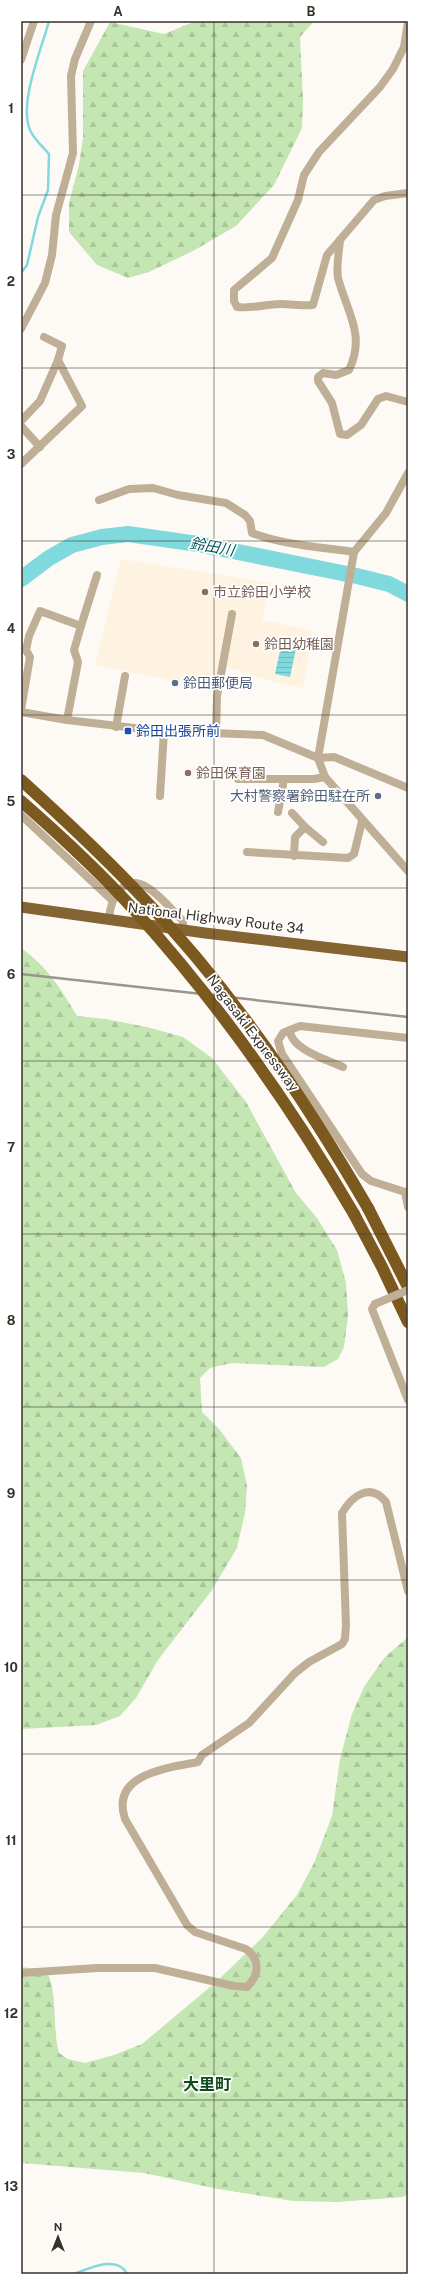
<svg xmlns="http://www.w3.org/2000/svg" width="429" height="2295" viewBox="0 0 429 2295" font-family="'Public Sans','Noto Sans JP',sans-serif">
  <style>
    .built { fill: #fef2e1 }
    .forest { fill: url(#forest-firs) }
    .water { fill: url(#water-rules) }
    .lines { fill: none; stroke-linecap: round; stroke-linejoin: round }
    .stream { stroke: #80d9dd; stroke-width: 2.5 }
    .river { stroke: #80d9dd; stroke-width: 16 }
    .minor { stroke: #c0af97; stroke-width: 8 }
    .trunk { stroke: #846430; stroke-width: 11 }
    .motorway { stroke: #7b591f; stroke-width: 12 }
    .rail { stroke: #99958f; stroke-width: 2.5 }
    .minor-bridge { stroke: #c0af97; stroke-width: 8 }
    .motorway-bridge { stroke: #7b591f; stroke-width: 12 }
    .grid { fill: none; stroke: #373129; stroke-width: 1; stroke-opacity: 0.55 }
    .education-dot { fill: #8d6e63; stroke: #fff; stroke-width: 1.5 }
    .service-dot { fill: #5c6f8a; stroke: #fff; stroke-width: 1.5 }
    .transit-dot { fill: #1a4fb4; stroke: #fff; stroke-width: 1.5 }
    .labels { text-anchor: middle; stroke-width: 3.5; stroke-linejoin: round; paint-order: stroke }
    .education-label { font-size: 14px; fill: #785e54; stroke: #fff; text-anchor: start }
    .service-label { font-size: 14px; fill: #4e5e75; stroke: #fff; text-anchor: start }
    .transit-label { font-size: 14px; fill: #164399; stroke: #fff; text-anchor: start }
    .street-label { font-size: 14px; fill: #373129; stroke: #fff }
    .water-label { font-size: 15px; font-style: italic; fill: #005559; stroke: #fff }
    .quarter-label { font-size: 16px; font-weight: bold; fill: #0e4b1a; stroke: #fff }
    .neatline { fill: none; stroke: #373129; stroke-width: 1.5 }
    .grid-label { font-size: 13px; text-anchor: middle; font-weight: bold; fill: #373129 }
  </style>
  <defs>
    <pattern id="forest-firs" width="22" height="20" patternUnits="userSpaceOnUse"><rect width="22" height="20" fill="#c3e6b3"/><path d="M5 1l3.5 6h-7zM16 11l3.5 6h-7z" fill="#a8c69a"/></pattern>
    <pattern id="water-rules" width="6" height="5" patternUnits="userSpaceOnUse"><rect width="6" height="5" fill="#80d9dd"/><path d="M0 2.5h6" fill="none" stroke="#6fbbbe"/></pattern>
  </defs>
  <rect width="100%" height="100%" fill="#fdfaf6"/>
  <path class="built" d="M121,559L270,583L262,620L313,631L303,688L270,681L220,664L214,689L95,665Z"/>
  <g class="forest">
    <path d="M196,21H314L300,37L303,101L302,128L274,185L236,226L193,251L149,272L128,278L97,265L69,232V203L79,165L83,138V71L110,22L164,34Z"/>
    <path d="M21,948C47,966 61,989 77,1016L105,1019L147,1027L183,1037L212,1058L246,1102L296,1193L317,1218L337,1250L346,1283L348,1315L344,1347L338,1359L324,1367L232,1363L210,1368L200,1378L202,1412L219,1429L241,1458L247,1486L245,1513L237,1548L212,1590L158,1660L136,1698L120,1716L96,1725L21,1729Z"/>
    <path d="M408,1637V2194L403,2197L338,2202L293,2201L218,2189L144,2173L21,2163V1967L36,1969L48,1974C58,1999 52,2027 59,2053L68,2059L85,2063L114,2055L142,2044L216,1982L262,1938L297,1895L314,1863L332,1816L340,1759L352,1714L364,1687L384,1658Z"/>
  </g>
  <path class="water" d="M282,641L297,644L290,677L275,674Z"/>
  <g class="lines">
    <g class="stream">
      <path d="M21,273L27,265L38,217L48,190L49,154C43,147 35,140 31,132C17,106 42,48 49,21"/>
      <path d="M404,591L408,587"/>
      <path d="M74,2274C88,2269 118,2254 127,2274"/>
    </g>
    <path class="river" d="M21,579L49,558L72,545L102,537L128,534L198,544L357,576L389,584L408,594"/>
    <g class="minor">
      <path d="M408,22L404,47L393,69L380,87L319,152L304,175L298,200L272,258L234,290V301L237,307C252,309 266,304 281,304C292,304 302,306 313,305L327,255L374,200L385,196L408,193"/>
      <path d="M21,60L34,21"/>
      <path d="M340,240C339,252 336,267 338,278C347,312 366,335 349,370L336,375L323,373L318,377V381L332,403L340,434L347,435L361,425L378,399L386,396L408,402"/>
      <path d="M21,329L45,283L52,255L56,215L73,153L71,76L75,59L91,21"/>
      <path d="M21,421L40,401L58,360"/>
      <path d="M21,426L40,447"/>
      <path d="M21,464L82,406L58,360L62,346L44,337"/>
      <path d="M408,473L386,513L354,552L318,758L325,777L408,871"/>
      <path d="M99,500L129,489L153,488L178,495L226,503L245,515L250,521L252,533C284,545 320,547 354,552"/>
      <path d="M81,626L97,575"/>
      <path d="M26,650L29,636L40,611L81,626L74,650L78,662L67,720"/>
      <path d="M21,710L30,657L26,650L22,649"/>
      <path d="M21,712L67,720L160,731L263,735L318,758L334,757L408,788"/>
      <path d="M116,727L125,676"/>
      <path d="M216,733L217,696L232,614"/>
      <path d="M238,779H314L325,777"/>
      <path d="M160,796L164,731"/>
      <path d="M278,812L284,779"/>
      <path d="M292,813L305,827"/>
      <path d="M21,815L112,900"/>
      <path d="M247,852L348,858L354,854L362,821"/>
      <path d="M294,856L295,837L305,827L323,842"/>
      <path d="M109,919C110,898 125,872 148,888C161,896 172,910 183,921V929"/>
      <path d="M290,1030L283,1033L278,1041L282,1054L362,1174L371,1181L405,1192"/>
      <path d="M343,1067C328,1060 290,1049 290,1030L300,1026L408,1038"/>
      <path d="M408,1191L405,1192L408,1207"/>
      <path d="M375,1304L372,1309L408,1400"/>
      <path d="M21,1973L97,1968H155L234,1986L247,1987C259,1975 261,1960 246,1949L195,1932L187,1925L125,1819C110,1774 167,1768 198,1762L202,1755L249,1723L295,1673L309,1662L342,1644L345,1639L346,1625L342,1513C352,1496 370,1482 386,1502L408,1591"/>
    </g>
    <path class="trunk" d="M21,907L205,933L408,957"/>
    <g class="motorway">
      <path d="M368,1208L408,1287"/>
      <path d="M354,1214L382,1267L408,1322"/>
    </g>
    <path class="rail" d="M21,974L408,1017"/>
    <path class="minor-bridge" d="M375,1304L408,1290"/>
    <g class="motorway-bridge">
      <path d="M21,780C64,819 106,858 145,900C233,992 304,1098 368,1208"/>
      <path d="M21,801C61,836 100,872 136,912C220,1005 291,1106 354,1214"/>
    </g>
  </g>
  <path class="grid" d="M214,21V2274M21,195H408M21,368H408M21,541H408M21,715H408M21,888H408M21,1061H408M21,1234H408M21,1407H408M21,1580H408M21,1754H408M21,1927H408M21,2100H408"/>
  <g class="education-dot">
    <circle cx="205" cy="592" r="4"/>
    <circle cx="256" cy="644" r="4"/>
    <circle cx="188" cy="773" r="4"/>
  </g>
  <g class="service-dot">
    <circle cx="175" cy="683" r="4"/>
    <circle cx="378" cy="796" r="4"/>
  </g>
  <rect class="transit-dot" x="124" y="727" width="8" height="8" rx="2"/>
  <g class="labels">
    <g class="education-label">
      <text x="213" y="597">市立鈴田小学校</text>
      <text x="264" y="649">鈴田幼稚園</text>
      <text x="196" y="778">鈴田保育園</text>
    </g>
    <g class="service-label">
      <text x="183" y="688">鈴田郵便局</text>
      <text x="370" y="801" text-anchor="end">大村警察署鈴田駐在所</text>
    </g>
    <g class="transit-label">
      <text x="136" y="736">鈴田出張所前</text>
    </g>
    <g class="street-label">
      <text transform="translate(216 918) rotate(7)" y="5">National Highway Route 34</text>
      <text transform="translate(253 1033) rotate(53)" y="5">Nagasaki Expressway</text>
    </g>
    <g class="water-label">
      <text transform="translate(212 547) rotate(10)" y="5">鈴田川</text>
    </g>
    <g class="quarter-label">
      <text x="207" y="2090">大里町</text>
    </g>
  </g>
  <rect width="429" height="2295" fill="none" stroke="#ffffff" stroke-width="44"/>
  <g transform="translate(58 2237)" stroke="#ffffff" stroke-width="3" paint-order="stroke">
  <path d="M0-3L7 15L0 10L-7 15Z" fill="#373129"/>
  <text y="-6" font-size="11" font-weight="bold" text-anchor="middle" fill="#373129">N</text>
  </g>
  <rect x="22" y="22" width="385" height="2251" class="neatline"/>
  <g class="grid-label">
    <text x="118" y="16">A</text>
    <text x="311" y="16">B</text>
    <text x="11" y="113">1</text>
    <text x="11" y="286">2</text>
    <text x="11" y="459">3</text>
    <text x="11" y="633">4</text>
    <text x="11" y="806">5</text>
    <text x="11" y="979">6</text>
    <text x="11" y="1152">7</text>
    <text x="11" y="1325">8</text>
    <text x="11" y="1498">9</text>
    <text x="11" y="1672">10</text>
    <text x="11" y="1845">11</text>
    <text x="11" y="2018">12</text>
    <text x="11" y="2191">13</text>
  </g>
</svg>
